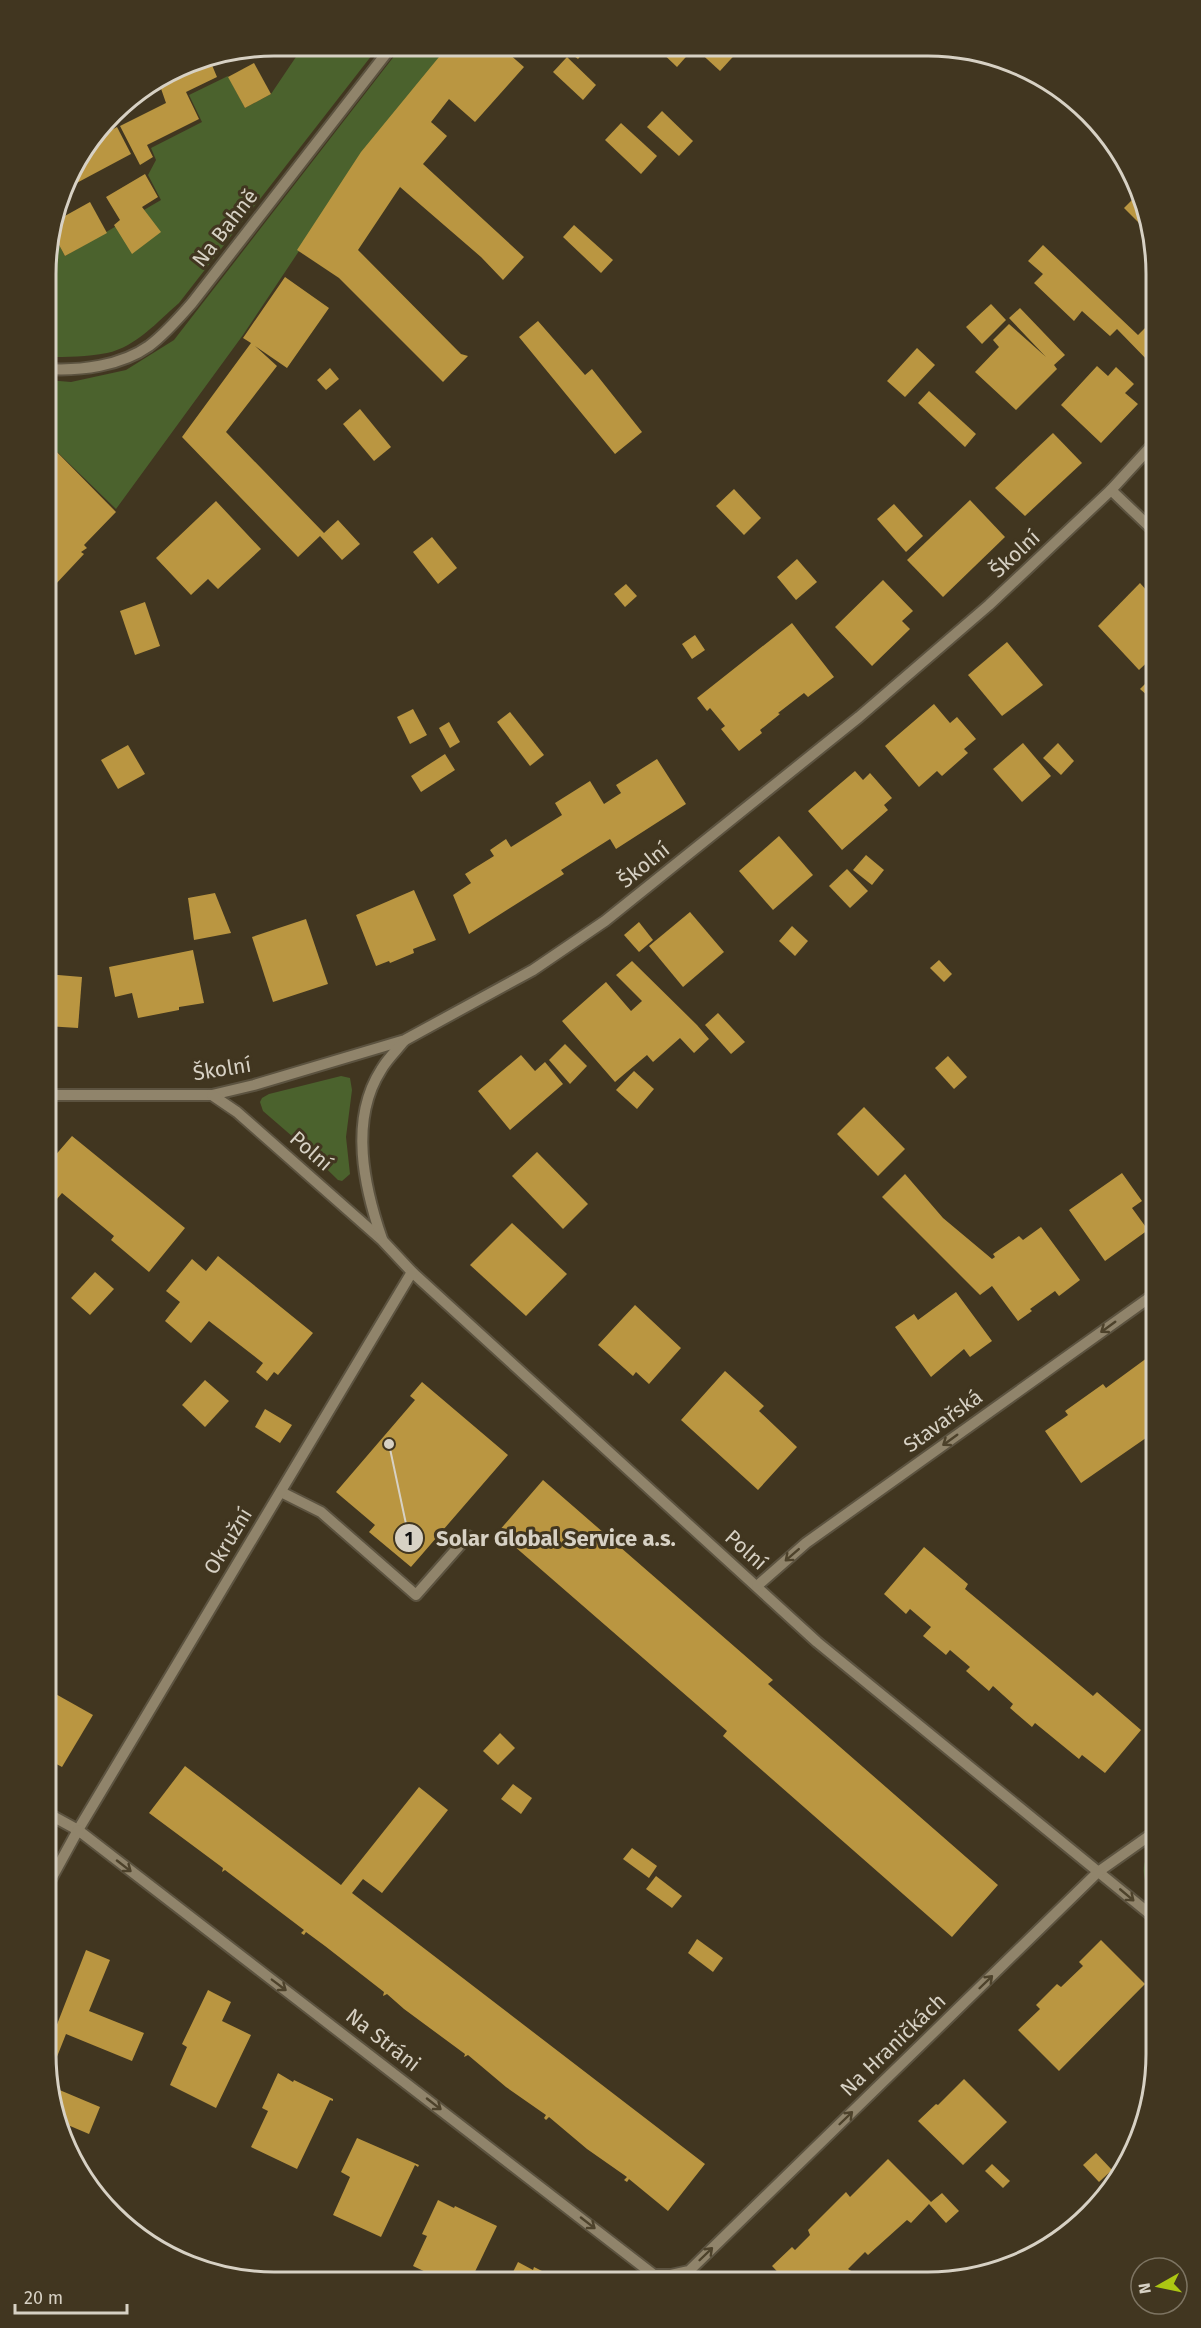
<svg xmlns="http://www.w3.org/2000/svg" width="1201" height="2328" viewBox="0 0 1201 2328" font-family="'Fira Sans',sans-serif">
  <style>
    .green { fill: #4b622d }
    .building { fill: #ba9641 }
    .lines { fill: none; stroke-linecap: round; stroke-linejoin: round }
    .minor-casing { stroke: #5c5340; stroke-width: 14 }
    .minor { stroke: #90846b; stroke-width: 10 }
    .oneway { stroke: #4d422b }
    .labels { text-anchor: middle; stroke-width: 6; stroke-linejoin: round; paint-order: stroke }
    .street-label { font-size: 21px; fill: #d7d1c4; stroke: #413620 }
    .rim { fill: none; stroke: #d7d1c4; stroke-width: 3 }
    .leader { fill: none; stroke: #d7d1c4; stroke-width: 2 }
    .callout-dot { fill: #d7d1c4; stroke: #413620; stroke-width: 2 }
    .mark-label { font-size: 18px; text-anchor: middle; font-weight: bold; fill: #111 }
    .callout-label { font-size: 22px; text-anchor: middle; font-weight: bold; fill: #d7d1c4; stroke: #413620; stroke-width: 6; stroke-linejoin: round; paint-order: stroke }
  </style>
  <rect width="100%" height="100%" fill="#413620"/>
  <g class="green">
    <path d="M304,45L379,46L179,303C158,321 136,347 107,353C87,357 67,357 47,357V244L51,230L65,256L161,200L148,175L156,160L151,148L202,122L189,95L228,76L245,108L271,94Z"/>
    <path d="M402,46H454L363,155L243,335L116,509L47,442V380L71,382L126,370L174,340Z"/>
    <path d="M341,1076L350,1078L352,1090L346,1137L350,1174L342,1181L338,1180L300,1143L263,1111L260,1102L262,1098L269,1094Z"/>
    <path d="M1156,1847V1903C1145,1887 1135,1862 1156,1847Z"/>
  </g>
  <g class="building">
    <path d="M448,46H500L524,67L475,122L449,99L431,122L447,136L423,164L524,257L503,280L481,257L400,187L358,250L461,354L468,356L443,382L339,278L297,250L361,152Z"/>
    <path d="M562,47H588L578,59Z"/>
    <path d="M656,47L691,48L693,49L677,67Z"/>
    <path d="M695,48H741L720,71Z"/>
    <path d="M567,57L596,85L583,100L553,72Z"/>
    <path d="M209,58L217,77L186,92L199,119L147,145L153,157L140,165L120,126L166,103L158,80L186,62Z"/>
    <path d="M254,63L271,94L245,108L228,77Z"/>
    <path d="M662,111L693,141L679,156L647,127Z"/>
    <path d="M621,123L657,156L641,174L605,140Z"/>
    <path d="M117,127L131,154L71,186L67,178L69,172L93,140Z"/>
    <path d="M145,174L158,197L142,207L161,232L132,254L114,225L120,220L106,197Z"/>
    <path d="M1140,192L1144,200L1149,233L1124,208Z"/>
    <path d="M90,202L107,233L65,256L51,230L54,222Z"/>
    <path d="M574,225L613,260L601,273L563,237Z"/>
    <path d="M1043,245L1138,335L1147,326L1156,335V363L1153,366L1117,329L1110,336L1082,311L1074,321L1034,283L1043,274L1028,261Z"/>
    <path d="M285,277L329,308L287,368L255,346L277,366L226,432L324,533L338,520L360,544L342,560L320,536L298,557L182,437L251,343L243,338Z"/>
    <path d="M991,304L1006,320L982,344L966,327Z"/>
    <path d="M1020,308L1065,355L1054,365L1057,369L1016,410L975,372L999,347L993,340L1009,324L1046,357L1009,318Z"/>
    <path d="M538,321L585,375L592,369L642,432L615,454L519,337Z"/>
    <path d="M917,348L935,365L905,397L887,381Z"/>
    <path d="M1097,366L1108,376L1116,367L1134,384L1125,393L1138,404L1101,443L1061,405Z"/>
    <path d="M330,368L339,379L326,390L317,380Z"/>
    <path d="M929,391L976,434L965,447L918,403Z"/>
    <path d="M360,409L391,447L374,461L343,424Z"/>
    <path d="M1053,433L1082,463L1025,516L995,488Z"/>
    <path d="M47,442L116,512L84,545L87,548L81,552L84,554L54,586L47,579Z"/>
    <path d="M734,489L761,518L744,535L716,506Z"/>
    <path d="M970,500L1005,537L943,597L907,560Z"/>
    <path d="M216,501L261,549L218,589L208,579L191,595L156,558Z"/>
    <path d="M894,504L923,536L906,552L877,519Z"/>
    <path d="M432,537L457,568L438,584L413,552Z"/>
    <path d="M797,559L817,582L796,600L777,577Z"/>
    <path d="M883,580L913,611L902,621L910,629L872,666L835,627Z"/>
    <path d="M1140,583L1156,601V654L1139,670L1098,626Z"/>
    <path d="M626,584L637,596L625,607L614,594Z"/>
    <path d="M145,602L160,646L135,655L120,611Z"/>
    <path d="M792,623L834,677L808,697L804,693L778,713L780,714L760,730L762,733L739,751L721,729L725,726L710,708L707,711L697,698Z"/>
    <path d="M695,635L705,650L692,659L682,644Z"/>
    <path d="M1007,642L1043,685L1002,716L968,675Z"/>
    <path d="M1149,680L1156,687V703L1140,689Z"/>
    <path d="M934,704L950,723L957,717L976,739L964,749L968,753L942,776L937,771L919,787L885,746Z"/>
    <path d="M413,709L427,735L410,744L397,717Z"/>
    <path d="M510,712L544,755L530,766L497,722Z"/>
    <path d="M449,722L460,742L450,748L439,728Z"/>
    <path d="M1023,743L1051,776L1022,802L993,769Z"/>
    <path d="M1058,743L1074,761L1061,775L1043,758Z"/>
    <path d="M128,745L145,774L118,789L101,760Z"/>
    <path d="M445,754L455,770L421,792L411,776Z"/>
    <path d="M657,759L686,804L616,849L610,839L561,870L564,874L469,934L453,895L471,883L465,874L494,856L490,850L506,839L511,847L562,815L555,803L590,781L604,804L621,793L616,785Z"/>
    <path d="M855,771L863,780L870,773L892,798L884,805L888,810L842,850L808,811Z"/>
    <path d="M779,836L813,875L773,910L739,871Z"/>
    <path d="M866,855L884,870L872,885L853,870Z"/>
    <path d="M847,869L868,891L850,908L829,886Z"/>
    <path d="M414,890L436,940L413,949L414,953L390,963L389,961L376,966L356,915Z"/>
    <path d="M215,893L231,933L194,940L188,898Z"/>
    <path d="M690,912L724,952L683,987L649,946Z"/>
    <path d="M306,919L328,984L273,1002L252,937Z"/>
    <path d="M639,922L653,940L639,952L624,935Z"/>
    <path d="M792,926L808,941L795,956L779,941Z"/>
    <path d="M193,950L204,1003L179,1007V1010L138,1018L132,993L115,997L109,967Z"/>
    <path d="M939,960L952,974L944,982L930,968Z"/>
    <path d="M632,961L697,1025L709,1039L694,1053L680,1038L653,1062L647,1055L615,1082L562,1021L606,982L631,1011L642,1001L616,975Z"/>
    <path d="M46,974L82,977L78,1028L46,1026Z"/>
    <path d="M718,1013L745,1042L731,1054L705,1025Z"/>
    <path d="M565,1044L587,1066L570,1084L549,1060Z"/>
    <path d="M521,1055L535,1071L545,1062L563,1084L510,1130L478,1091Z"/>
    <path d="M948,1056L967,1077L954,1089L935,1068Z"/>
    <path d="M634,1071L654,1089L637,1109L616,1090Z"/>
    <path d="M864,1107L905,1149L878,1176L837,1134Z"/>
    <path d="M72,1136L185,1228L149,1272L111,1240L114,1236L62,1193L46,1212V1166Z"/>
    <path d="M537,1152L588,1204L563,1229L512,1176Z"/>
    <path d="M1122,1173L1142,1201L1132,1208L1148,1230L1105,1261L1069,1210Z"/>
    <path d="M905,1174L943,1218L992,1259L995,1257L993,1254L1019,1236L1023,1240L1041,1227L1080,1280L1059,1296L1055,1291L1030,1309L1032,1311L1018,1321L992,1286L980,1295L882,1197Z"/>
    <path d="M512,1223L567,1274L526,1316L470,1265Z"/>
    <path d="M218,1256L313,1333L278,1375L274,1372L267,1381L256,1372L263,1363L209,1321L191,1343L165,1321L180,1302L166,1291L192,1259L206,1271Z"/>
    <path d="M95,1272L114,1289L90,1315L71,1298Z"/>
    <path d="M956,1292L992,1341L970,1357L964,1349L931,1377L895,1327L914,1314L918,1320Z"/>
    <path d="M635,1305L681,1348L649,1384L636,1372L633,1376L598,1345Z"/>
    <path d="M1156,1347V1431L1081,1483L1045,1431L1068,1415L1065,1411L1103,1384L1106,1388L1151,1355L1148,1352Z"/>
    <path d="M725,1371L764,1406L759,1411L797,1447L758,1490L681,1420Z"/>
    <path d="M205,1380L229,1401L205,1427L182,1405Z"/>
    <path d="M422,1382L508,1455L411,1567L369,1532L375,1525L336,1492L415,1400L410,1396Z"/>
    <path d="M265,1409L292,1425L280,1443L255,1427Z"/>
    <path d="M543,1480L773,1680L768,1684L998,1885L952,1937L723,1736L727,1731L498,1532Z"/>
    <path d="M924,1547L968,1584L965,1589L1007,1624L1093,1696L1097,1692L1141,1730L1105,1773L1082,1755L1079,1759L1035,1723L1032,1727L1010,1708L1013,1704L993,1686L989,1691L966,1671L970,1667L950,1650L946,1655L923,1636L931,1627L910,1609L906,1614L884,1594Z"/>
    <path d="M45,1688L93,1715L62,1767L45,1758Z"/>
    <path d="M500,1733L515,1748L498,1765L483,1751Z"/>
    <path d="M185,1766L341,1885L419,1787L448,1810L382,1893L363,1879L352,1893L705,2164L668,2211L629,2179L627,2182L624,2180L627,2177L587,2149L549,2117L546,2120L544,2118L546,2115L506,2087L468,2055L464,2057L465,2054L404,2009L387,1994L383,1996L384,1992L325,1946L306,1932L304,1935L301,1933L304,1930L225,1870L222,1872L223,1868L149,1813Z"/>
    <path d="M513,1784L532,1798L521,1814L501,1799Z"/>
    <path d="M632,1848L657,1866L649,1878L623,1859Z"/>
    <path d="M656,1876L682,1896L672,1908L646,1889Z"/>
    <path d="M697,1939L723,1958L713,1972L688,1953Z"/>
    <path d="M1101,1940L1145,1984L1059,2071L1018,2030L1040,2009L1036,2005L1057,1984L1061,1987L1083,1966L1079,1962Z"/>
    <path d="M86,1950L110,1960L89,2011L144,2033L132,2061L66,2034L49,2077L45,2055V2024L56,2027Z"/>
    <path d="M208,1990L231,2002L222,2021L251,2035L216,2108L170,2085L187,2047L182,2044Z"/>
    <path d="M278,2073L293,2082L294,2080L333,2099V2101L330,2100L297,2169L251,2147L268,2111L262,2108Z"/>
    <path d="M964,2079L1007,2122L963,2165L918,2121L936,2104L938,2105Z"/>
    <path d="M50,2086L100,2107L89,2134L56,2120Z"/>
    <path d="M357,2138L419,2165L418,2167L415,2165L381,2237L333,2215L350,2177L341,2172Z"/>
    <path d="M1096,2153L1112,2170L1099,2182L1083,2165Z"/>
    <path d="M888,2159L931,2202L942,2193L959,2211L946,2223L929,2204L911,2223L907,2220L868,2255L865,2252L848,2269L853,2272L840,2283H788L772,2266L792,2247L795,2250L810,2235L808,2230L846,2192L850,2197Z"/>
    <path d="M992,2164L1010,2181L1003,2188L985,2171Z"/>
    <path d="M438,2200L454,2208L455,2206L497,2226L470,2282H447L413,2266L427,2236L422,2234Z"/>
    <path d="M518,2262L533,2270L534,2267L564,2282H508Z"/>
  </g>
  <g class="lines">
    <defs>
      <g id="minor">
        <path d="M47,369C80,371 121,366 149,346C165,334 179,318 192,303L392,46"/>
        <path d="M1111,490L1156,533"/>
        <path d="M46,1095H212L254,1085L405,1040L533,970L605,921L859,717L989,605L1111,490L1156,441"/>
        <path d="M212,1095L237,1112L382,1240L412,1272L817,1642L1156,1919"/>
        <path d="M382,1239C364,1187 349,1120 381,1070C387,1059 397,1050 404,1041"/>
        <path d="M281,1492L321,1512L416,1595L468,1536"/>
        <path d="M757,1586L806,1543L1156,1293"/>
        <path d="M45,1812L78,1830L412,1272"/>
        <path d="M45,1890L78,1830L663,2282"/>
        <path d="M656,2275H671L689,2271L1098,1872L1156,1831"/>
      </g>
    </defs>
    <use href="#minor" class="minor-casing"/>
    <use href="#minor" class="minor"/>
  </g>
  <defs><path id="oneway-shaft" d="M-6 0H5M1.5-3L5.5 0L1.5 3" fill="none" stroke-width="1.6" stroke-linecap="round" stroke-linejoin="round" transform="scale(1.5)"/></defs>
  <g class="oneway">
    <use href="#oneway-shaft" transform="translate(1108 1327) rotate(144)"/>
    <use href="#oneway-shaft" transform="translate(950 1440) rotate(144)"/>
    <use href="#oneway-shaft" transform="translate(792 1555) rotate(139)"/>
    <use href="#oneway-shaft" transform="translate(124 1866) rotate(38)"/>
    <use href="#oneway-shaft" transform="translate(1127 1895) rotate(40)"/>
    <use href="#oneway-shaft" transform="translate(986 1982) rotate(-44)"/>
    <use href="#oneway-shaft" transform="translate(279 1985) rotate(37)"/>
    <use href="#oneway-shaft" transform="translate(434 2104) rotate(38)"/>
    <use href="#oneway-shaft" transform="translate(846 2118) rotate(-44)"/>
    <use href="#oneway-shaft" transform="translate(588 2223) rotate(38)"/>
    <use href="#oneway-shaft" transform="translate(706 2254) rotate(-44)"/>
  </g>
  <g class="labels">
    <g class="street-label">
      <text transform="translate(225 228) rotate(-52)" y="7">Na Bahně</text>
      <text transform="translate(1015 554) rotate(-43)" y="7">Školní</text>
      <text transform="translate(644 865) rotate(-39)" y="7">Školní</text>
      <text transform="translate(222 1069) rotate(-9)" y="7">Školní</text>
      <text transform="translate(311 1151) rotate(41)" y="7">Polní</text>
      <text transform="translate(943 1421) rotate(-36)" y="7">Stavařská</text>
      <text transform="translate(228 1541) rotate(-59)" y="7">Okružní</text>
      <text transform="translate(746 1550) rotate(42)" y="7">Polní</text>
      <text transform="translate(383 2040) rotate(38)" y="7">Na Stráni</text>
      <text transform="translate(893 2045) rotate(-44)" y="7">Na Hraničkách</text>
    </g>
  </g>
  <path d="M0 0H1201V2328H0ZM274 56H928A218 218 0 0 1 1146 274V2054A218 218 0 0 1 928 2272H274A218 218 0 0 1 56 2054V274A218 218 0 0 1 274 56Z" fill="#413620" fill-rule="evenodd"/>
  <path class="rim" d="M274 56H928A218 218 0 0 1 1146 274V2054A218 218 0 0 1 928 2272H274A218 218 0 0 1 56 2054V274A218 218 0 0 1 274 56Z"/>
  <path class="leader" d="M389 1444L409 1538"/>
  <g class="callout-dot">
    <circle cx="389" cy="1444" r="6"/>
    <circle cx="409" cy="1538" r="15"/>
  </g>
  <g class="mark-label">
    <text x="409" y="1545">1</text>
  </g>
  <g class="callout-label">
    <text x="556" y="1546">Solar Global Service a.s.</text>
  </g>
  <g transform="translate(1159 2286) rotate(261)"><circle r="28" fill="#413620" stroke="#7d7462" stroke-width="1.5"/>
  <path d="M0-4.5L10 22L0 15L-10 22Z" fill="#acc613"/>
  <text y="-9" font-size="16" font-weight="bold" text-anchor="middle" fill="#d7d1c4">N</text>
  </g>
  <path d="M15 2304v9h112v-9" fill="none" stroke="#d7d1c4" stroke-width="3"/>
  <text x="24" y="2304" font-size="18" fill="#d7d1c4" stroke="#413620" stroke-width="4.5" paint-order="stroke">20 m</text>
</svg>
